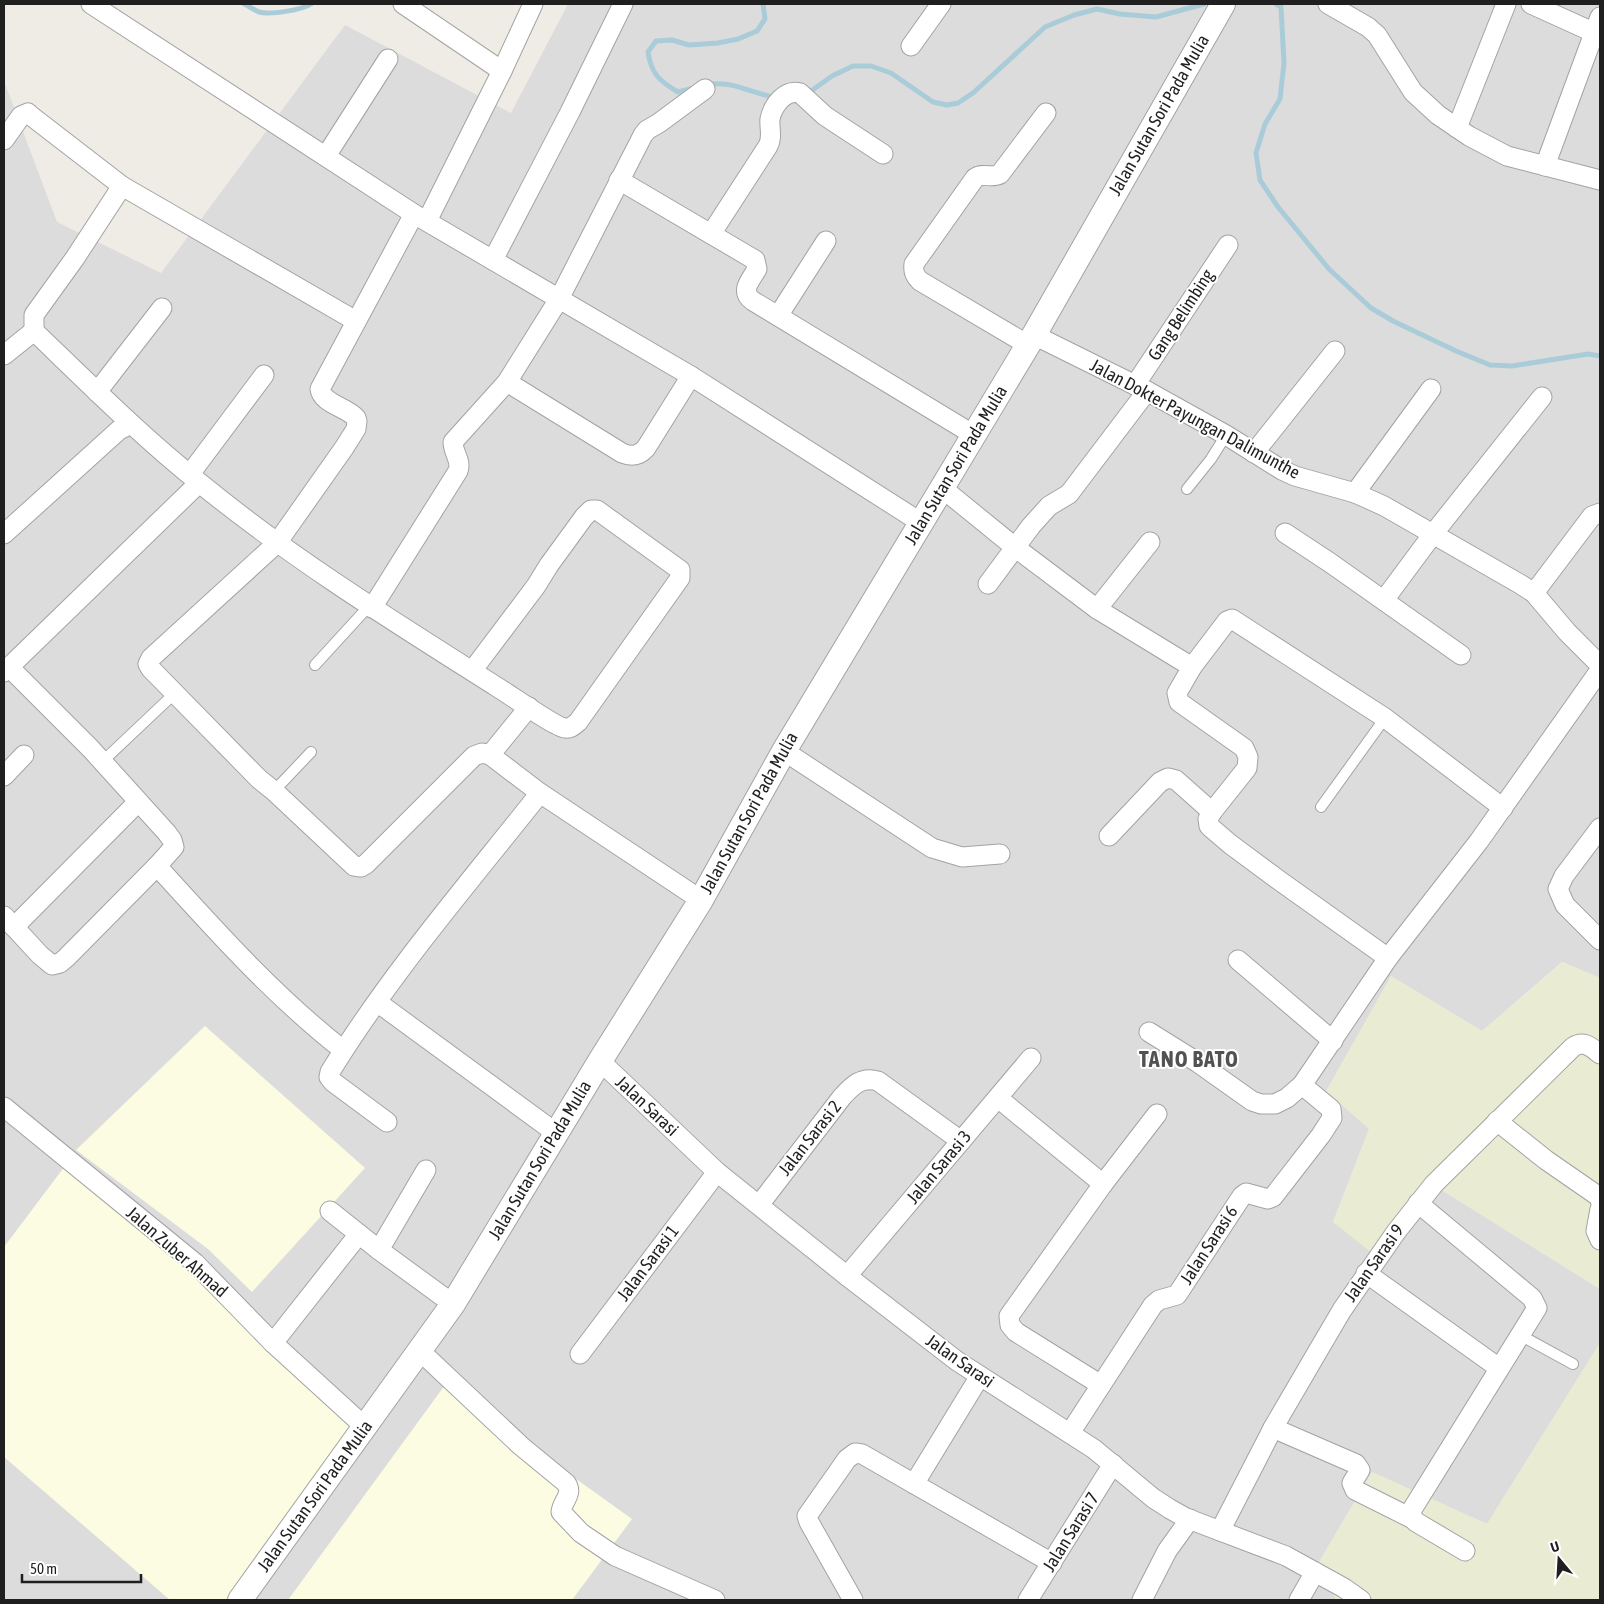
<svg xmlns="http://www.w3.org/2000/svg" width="1604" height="1604" viewBox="0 0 1604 1604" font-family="'Asap Condensed',sans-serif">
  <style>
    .residential { fill: #dddcdc }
    .education { fill: #fbfce2 }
    .farmland { fill: #e9ecd3 }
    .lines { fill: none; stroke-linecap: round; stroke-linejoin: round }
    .stream { stroke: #aaccd8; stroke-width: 5 }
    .service-casing { stroke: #a3a3a3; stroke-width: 12 }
    .minor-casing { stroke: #a3a3a3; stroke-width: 21 }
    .tertiary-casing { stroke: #a3a3a3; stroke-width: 26 }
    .service { stroke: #fff; stroke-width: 10 }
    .minor { stroke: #fff; stroke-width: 19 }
    .tertiary { stroke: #fff; stroke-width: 24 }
    .labels { text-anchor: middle; stroke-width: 4; stroke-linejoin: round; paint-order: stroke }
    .street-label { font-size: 18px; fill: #1f1f1f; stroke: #fff }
    .district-label { font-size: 22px; font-weight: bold; letter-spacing: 1px; fill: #525252; stroke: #fff }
  </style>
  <rect width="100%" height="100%" fill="#efece6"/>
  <path class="residential" d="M568,4H1600V978L1562,962L1482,1031L1391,976L1369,1129L1333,1222L1437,1187L1600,1289V1343L1487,1524L1372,1472L1319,1562L1336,1600H4V81L57,222L161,273L345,25L511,113Z"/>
  <g class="education">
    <path d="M205,1026L365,1168L252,1292L208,1249L76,1150Z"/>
    <path d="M65,1166L193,1267L356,1425L226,1600H170L4,1457V1247Z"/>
    <path d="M445,1385L632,1519L572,1600H288Z"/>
  </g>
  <g class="farmland">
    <path d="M1563,962L1600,978V1289L1437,1187L1372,1253L1333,1222L1369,1129L1326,1091L1391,976L1482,1031Z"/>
    <path d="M1600,1343V1600H1336L1319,1562L1372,1472L1487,1524Z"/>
  </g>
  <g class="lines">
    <g class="stream">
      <path d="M244,4C249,6 254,10 259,12C270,15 302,10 311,4"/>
      <path d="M1276,4L1281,7L1284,63L1280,99L1265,124L1256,153L1260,180L1278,207L1329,269L1371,308L1393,321L1456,351L1490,365L1512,366L1588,354L1600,356"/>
      <path d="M707,85C731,79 753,95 776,97"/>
      <path d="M694,88L678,92C659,81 651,73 648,52L656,41L672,40L689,45L718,43L738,39L757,31L765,19L763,4"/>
      <path d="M807,94L832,76L853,66H871L891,73L933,102L947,105L958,103L973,93L1045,27L1074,15L1097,9L1120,14L1156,17L1204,4"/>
    </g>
    <defs>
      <g id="service">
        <path d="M1187,489L1211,459L1226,435"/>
        <path d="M315,665L369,606"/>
        <path d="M102,762L175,693"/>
        <path d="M274,791L311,752"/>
        <path d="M1321,807L1385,718"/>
        <path d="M1520,1335L1573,1364"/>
      </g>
      <g id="minor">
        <path d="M91,4L414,214L691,376L920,522"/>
        <path d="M403,4L502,71"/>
        <path d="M1328,4L1368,27L1377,35L1413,92L1438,115L1469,136L1507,156L1600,180"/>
        <path d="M1531,4L1595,33"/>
        <path d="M911,46L941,4"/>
        <path d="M1457,128L1506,4"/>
        <path d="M4,140L21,116L28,113L30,115L122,186L356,321"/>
        <path d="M326,156L388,59"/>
        <path d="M1545,166L1600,17"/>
        <path d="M619,180L755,260L757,269C751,280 739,291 753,301L974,435"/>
        <path d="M414,214L320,389C322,404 347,407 356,418L357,421L356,429L344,448L277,543L151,658L148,664L151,669L259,779L274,791L354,866L361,867L366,864L474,756L482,753L490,755L540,793L701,900"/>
        <path d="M427,221L502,71L533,4"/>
        <path d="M711,234L768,146C773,137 769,128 770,119C773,105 785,89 800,93L825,116L883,154"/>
        <path d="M493,260L570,112L623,4"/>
        <path d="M778,316L826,241"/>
        <path d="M34,331V315L75,258L122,186"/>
        <path d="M1034,335L1147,391L1226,435L1282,470L1295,476L1355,493L1384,506L1520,584L1534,593L1567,632L1600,665"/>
        <path d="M1028,345L920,281C915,276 913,272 914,264L975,178C983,172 991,179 1000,174L1046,113"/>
        <path d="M4,355L34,331C88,383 142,437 201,484C294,560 396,623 497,687C509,694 555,727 565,728C571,729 574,725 578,722L680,578V570L597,510H591L584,517L549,565L536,586L472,671"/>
        <path d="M507,382L622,453C632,457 639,456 646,448L691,376"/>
        <path d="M1135,385L1228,245"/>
        <path d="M97,392L162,308"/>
        <path d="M1254,453L1335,351"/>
        <path d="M190,474L264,375"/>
        <path d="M942,488L1016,548L1097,609L1192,667"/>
        <path d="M1355,493L1431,389"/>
        <path d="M1285,533L1329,562L1461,655"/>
        <path d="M4,534L119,430L131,424"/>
        <path d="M988,584L1031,526L1049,506L1069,494L1147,391"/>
        <path d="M1534,593L1592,516L1600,513"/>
        <path d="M1384,600L1433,534L1542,397"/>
        <path d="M372,608L458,471C462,461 453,453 453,442L507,382L559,299L643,135L647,130L659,123L705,89"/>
        <path d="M1097,609L1150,542"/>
        <path d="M4,672L199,483"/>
        <path d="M784,751L932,848L962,857L1000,854"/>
        <path d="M490,755L529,707"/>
        <path d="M4,776L24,755"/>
        <path d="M1600,828L1564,876L1558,889L1565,905L1600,940"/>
        <path d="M1109,836L1160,782L1168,778L1176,780L1212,812"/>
        <path d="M157,866C216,931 274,996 343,1050"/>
        <path d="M4,916L40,955L52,965L60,963L66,958L157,866L174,847L172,840L167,833L91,749L10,668"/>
        <path d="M14,927L138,802"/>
        <path d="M1388,958L1280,881L1230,844L1209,826L1208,819L1212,812L1247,768L1248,757L1244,748L1179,702L1177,693L1192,667L1227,621L1232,619L1385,718L1503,808"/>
        <path d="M1238,960L1333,1041"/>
        <path d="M377,1002L556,1133"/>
        <path d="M1149,1032L1197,1062L1252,1101L1261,1104H1275L1287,1098L1302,1085L1388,958L1479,841L1600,670"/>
        <path d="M600,1061L717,1172L847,1276L957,1361L1094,1449L1153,1498L1170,1509L1186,1518L1286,1556L1344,1588L1361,1600"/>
        <path d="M998,1098L1103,1184"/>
        <path d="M4,1107L195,1263L273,1343L365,1427"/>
        <path d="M1497,1121L1546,1160L1598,1196L1600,1200"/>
        <path d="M387,1122L333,1082L329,1077L330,1072C391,973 468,884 540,793"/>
        <path d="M759,1205L842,1097C852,1086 861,1076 878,1081L961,1141"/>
        <path d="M1600,1209L1596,1231L1600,1240"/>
        <path d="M330,1211L379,1250L453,1304"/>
        <path d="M379,1250L426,1170"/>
        <path d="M1366,1273L1499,1368"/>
        <path d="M847,1276L1031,1058"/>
        <path d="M273,1343L359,1234"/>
        <path d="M420,1351L521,1446L566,1483C574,1494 562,1501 561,1512L581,1533L615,1556L715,1600"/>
        <path d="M580,1354L717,1172"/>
        <path d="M1101,1385L1016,1332L1010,1325L1009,1316L1103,1184L1157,1114"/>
        <path d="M1273,1428L1356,1464L1360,1470L1352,1483L1355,1490L1413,1519L1416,1522L1465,1551"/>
        <path d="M1070,1433L1153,1305L1159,1300L1177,1295L1242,1196L1246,1193L1268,1199L1273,1197L1321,1135L1332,1118L1331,1109L1302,1085"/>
        <path d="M914,1484L980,1376"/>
        <path d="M1413,1519L1411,1511L1413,1508L1537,1308L1532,1298L1418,1203"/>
        <path d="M1220,1531L1273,1428L1315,1356L1342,1310L1396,1232L1434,1184L1573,1047C1584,1040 1591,1047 1600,1054"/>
        <path d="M853,1600L809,1522L807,1516L847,1459L855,1453L862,1454L1052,1563"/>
        <path d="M1028,1600L1113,1464"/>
        <path d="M1142,1600L1167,1551L1190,1519"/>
        <path d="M1299,1600L1315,1572"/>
      </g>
      <path id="tertiary" d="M240,1600L453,1304L600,1061L701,900L784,751L1034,335L1223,4"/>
    </defs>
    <use href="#service" class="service-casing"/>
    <use href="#minor" class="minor-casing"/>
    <use href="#tertiary" class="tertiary-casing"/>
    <use href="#service" class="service"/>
    <use href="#minor" class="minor"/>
    <use href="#tertiary" class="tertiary"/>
  </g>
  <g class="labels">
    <g class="street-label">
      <text transform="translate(1159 115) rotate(-60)" y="6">Jalan Sutan Sori Pada Mulia</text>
      <text transform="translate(1181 315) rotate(-57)" y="6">Gang Belimbing</text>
      <text transform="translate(1195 419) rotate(28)" y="6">Jalan Dokter Payungan Dalimunthe</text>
      <text transform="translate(956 465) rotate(-59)" y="6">Jalan Sutan Sori Pada Mulia</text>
      <text transform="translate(749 813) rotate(-61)" y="6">Jalan Sutan Sori Pada Mulia</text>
      <text transform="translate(647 1106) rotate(43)" y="6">Jalan Sarasi</text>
      <text transform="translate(810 1138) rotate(-52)" y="6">Jalan Sarasi 2</text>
      <text transform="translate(540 1160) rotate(-59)" y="6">Jalan Sutan Sori Pada Mulia</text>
      <text transform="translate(939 1167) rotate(-50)" y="6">Jalan Sarasi 3</text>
      <text transform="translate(1209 1245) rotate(-57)" y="6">Jalan Sarasi 6</text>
      <text transform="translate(177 1252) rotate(41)" y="6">Jalan Zuber Ahmad</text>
      <text transform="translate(648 1263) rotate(-53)" y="6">Jalan Sarasi 1</text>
      <text transform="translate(1374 1263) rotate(-55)" y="6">Jalan Sarasi 9</text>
      <text transform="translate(960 1361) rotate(35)" y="6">Jalan Sarasi</text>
      <text transform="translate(315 1496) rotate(-54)" y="6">Jalan Sutan Sori Pada Mulia</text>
      <text transform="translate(1071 1532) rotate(-58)" y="6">Jalan Sarasi 7</text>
    </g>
    <g class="district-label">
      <text x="1189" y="1067">TANO BATO</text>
    </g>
  </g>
  <rect width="1604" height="1604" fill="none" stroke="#1f1f1f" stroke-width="10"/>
  <g transform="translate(1559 1559) rotate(342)" stroke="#ffffff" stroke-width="4" paint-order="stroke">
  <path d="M0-4L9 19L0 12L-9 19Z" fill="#1f1f1f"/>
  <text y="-8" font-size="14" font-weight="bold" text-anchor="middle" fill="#1f1f1f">U</text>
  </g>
  <path d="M22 1574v8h119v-8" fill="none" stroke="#1f1f1f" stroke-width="2.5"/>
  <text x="30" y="1574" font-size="15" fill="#1f1f1f" stroke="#ffffff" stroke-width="4" paint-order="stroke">50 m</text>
</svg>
